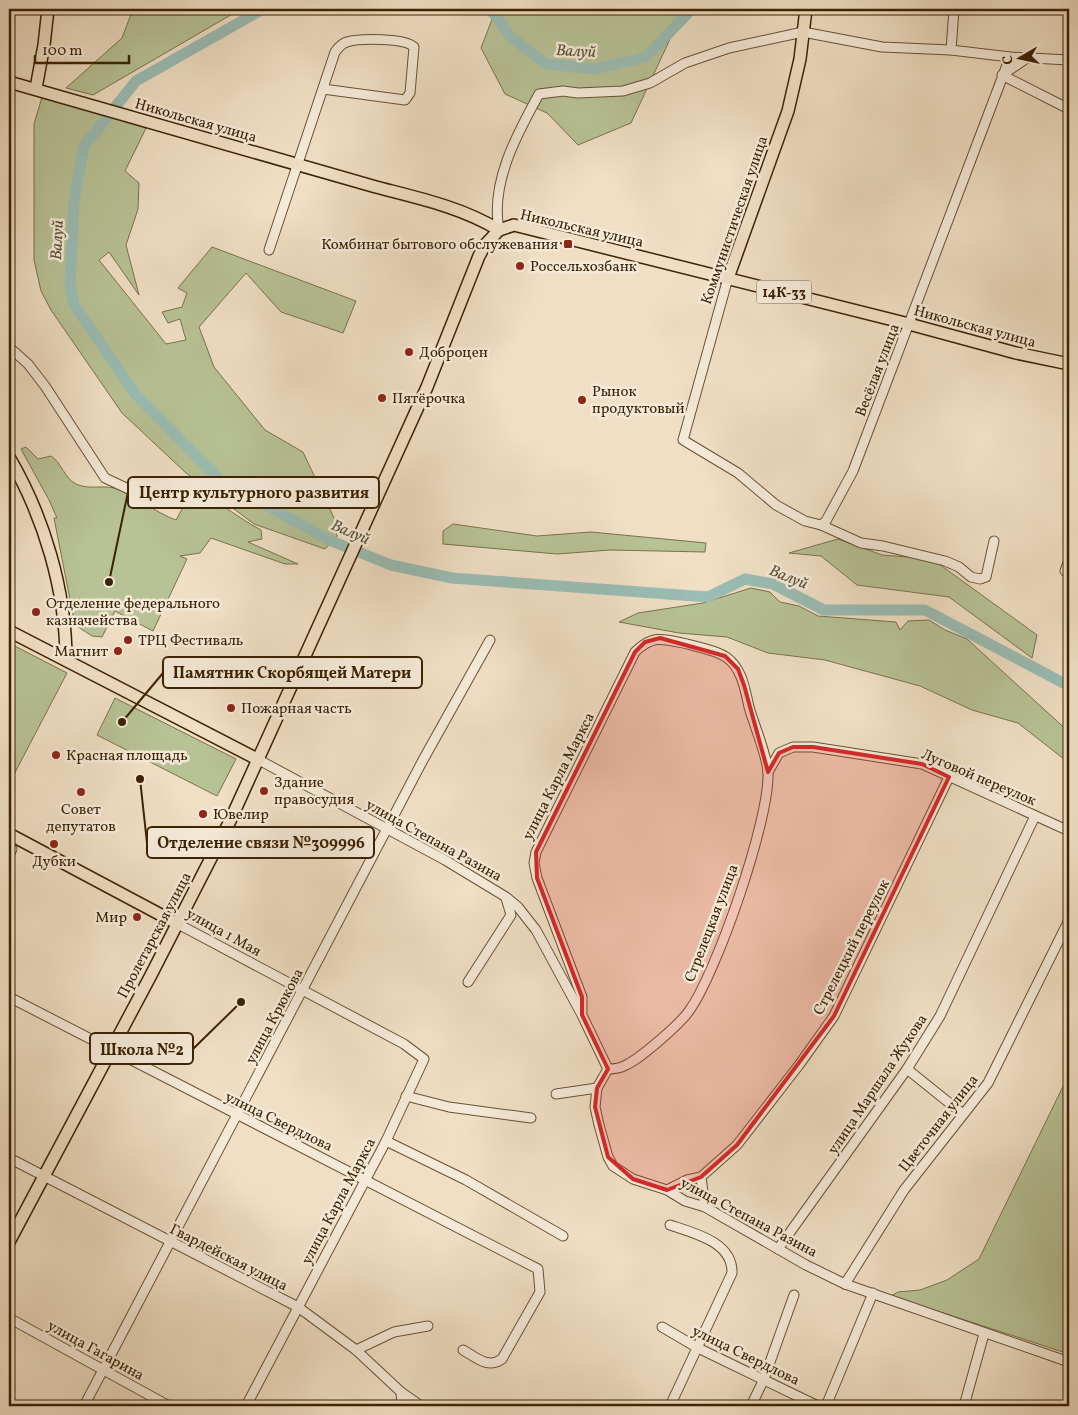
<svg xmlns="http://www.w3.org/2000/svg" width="1078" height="1415" viewBox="0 0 1078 1415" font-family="Vollkorn,serif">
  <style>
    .green { fill: #b7c296; stroke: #7a724c }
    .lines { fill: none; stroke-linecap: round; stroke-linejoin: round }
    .river { stroke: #9abdb5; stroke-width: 11 }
    .minor-casing { stroke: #695133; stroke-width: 11 }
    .major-casing { stroke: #3c2202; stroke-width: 14 }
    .minor { stroke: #f5ead9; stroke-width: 9 }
    .major { stroke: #f0dfc5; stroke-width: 11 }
    .marked { fill: #d62828; fill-opacity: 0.2; stroke: #d62828; stroke-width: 4; stroke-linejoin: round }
    .poi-dot { fill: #8f2418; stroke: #f5ead9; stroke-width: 2 }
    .labels { text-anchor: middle; stroke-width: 5; stroke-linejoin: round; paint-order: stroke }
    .shield { fill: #f5ead9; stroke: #745e42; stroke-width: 1 }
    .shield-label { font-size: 14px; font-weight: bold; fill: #3c2202 }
    .street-label { font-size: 15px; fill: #3c2202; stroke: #f5ead9 }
    .poi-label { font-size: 15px; fill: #3c2202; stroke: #f5ead9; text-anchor: start }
    .water-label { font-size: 16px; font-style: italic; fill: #585038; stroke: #f5ead9 }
    .leader { fill: none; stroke: #3c2202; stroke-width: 2 }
    .callout-dot { fill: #3c2202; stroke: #f5ead9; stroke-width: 2 }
    .callout { fill: #f5ead9; stroke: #3c2202; stroke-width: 2 }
    .callout-label { font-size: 16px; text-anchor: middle; font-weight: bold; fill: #3c2202 }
  </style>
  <rect width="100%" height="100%" fill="#f0dfc5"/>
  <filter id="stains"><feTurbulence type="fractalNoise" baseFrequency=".004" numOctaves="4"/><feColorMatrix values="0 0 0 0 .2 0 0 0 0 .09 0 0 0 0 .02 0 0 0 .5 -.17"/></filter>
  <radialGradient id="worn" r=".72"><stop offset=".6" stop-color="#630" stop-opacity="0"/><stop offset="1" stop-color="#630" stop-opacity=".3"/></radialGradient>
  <g class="green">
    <path d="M133,9H241L93,95L66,88L122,38Z"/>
    <path d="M496,9H684L631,123L578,145L547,113L505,94L481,48Z"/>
    <path d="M42,97L147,126L125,171L139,183L138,209L126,245L139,295L109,252L99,260L166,344L186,340L180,319L168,323L162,312L182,307L187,293L178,288L212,247L356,301L343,333L281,312L246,273L199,327L214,367L265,430L303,452L335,520L337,537L325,549L254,524L186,473L122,413L51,310L41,291L34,260V124Z"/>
    <path d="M26,447L38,459L51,456C62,463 64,478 76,484C89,490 102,485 114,488C131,493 156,513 176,520L186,502L188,487C214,497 236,517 261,530L262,539L248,542L298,564H285L211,538L200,553L180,556L187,559L153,631L115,611L102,637L92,636L75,625L54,518H57L49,500L21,449Z"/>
    <path d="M453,524L537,536L591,532L706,543L705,552L610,550L557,554L443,544V531Z"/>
    <path d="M838,539L882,555L932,559L1037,635L1032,658L949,597L857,585L821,556L789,553Z"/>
    <path d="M751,588L770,592L780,602L799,606L818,616L896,622L900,630L908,621L929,620L945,630L967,639L1069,732V763L1018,723L972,710L920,686L825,660L768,653L727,637L679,633L619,622L638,613L703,603Z"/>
    <path d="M9,643L67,673L9,784Z"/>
    <path d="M115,698L236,759L217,796L97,735Z"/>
    <path d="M1069,1074V1354L891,1296L898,1292L920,1290L947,1280L979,1259Z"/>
  </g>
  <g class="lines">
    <g class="river">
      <path d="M263,9L136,81L84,146L74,201L70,285L74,305L136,395L220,480L329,540L391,565L452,578L708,597L745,579L773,584L824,610H925L1069,686"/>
      <path d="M490,9L512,38L546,64L595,69L646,57L692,9"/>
    </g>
    <defs>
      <g id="minor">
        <path d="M951,50L954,9"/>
        <path d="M1027,58L1002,75L1069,109"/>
        <path d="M499,230C490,183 517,134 539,94L563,91L578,93L623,91L650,83L685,63L729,48L803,32L882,47L951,50L1010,57L1069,60"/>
        <path d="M269,250L335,52C338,48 342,43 347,42C360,38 405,38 414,47L410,93L405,100L323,89"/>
        <path d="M728,278L683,440L738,473L776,505L805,521L821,525L861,543L883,546L945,561L959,567L971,577L980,579L986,577L994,541"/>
        <path d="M9,347L28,364L45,386L105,478L148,498"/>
        <path d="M821,525L826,521L853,471L1010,57"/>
        <path d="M1065,571L1069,560"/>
        <path d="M259,760L445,860L506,897L518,907L536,930L582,1015L608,1069L597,1088L595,1107L599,1125L608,1157L613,1166L633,1179L667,1190L685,1201L705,1207L806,1265L845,1284L1069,1362"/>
        <path d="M768,772L779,753L793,747H813L922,764L1069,831"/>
        <path d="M9,855L12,849"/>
        <path d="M178,924L404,1044L424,1059L386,1141L246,1406"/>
        <path d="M468,982L511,915L506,898"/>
        <path d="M9,997L538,1269L540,1292L502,1359C488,1369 477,1358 463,1350"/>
        <path d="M582,1012V997L537,878L534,863L536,852L635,652C653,634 664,639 687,644C698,647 716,650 726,657C742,668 745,689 749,707C754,725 767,755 768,772C770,819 717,972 689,1011C680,1024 641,1058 626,1065C621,1068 614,1069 608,1069"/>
        <path d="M907,1069L963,1114"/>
        <path d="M556,1094L597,1088"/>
        <path d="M406,1096L449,1107L531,1118"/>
        <path d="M386,1141L466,1180L563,1236"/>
        <path d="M9,1158L298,1307L356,1350L401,1392L421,1406"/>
        <path d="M701,1177L705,1207"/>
        <path d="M667,1190L687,1180L701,1177L737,1145L799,1065L834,1016L949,777"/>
        <path d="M670,1225C694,1233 733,1242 732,1273L670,1406"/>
        <path d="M778,1249L907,1069L940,1016L1035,816"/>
        <path d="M845,1284L904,1190L988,1083L1069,920"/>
        <path d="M9,1318L169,1406"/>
        <path d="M662,1327L698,1348L818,1406"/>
        <path d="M356,1350L394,1332L428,1326"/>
        <path d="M401,1392L402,1406"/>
        <path d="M84,1406L423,760L490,640"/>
        <path d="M751,1406L764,1379L794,1295"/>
        <path d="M826,1406L873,1293"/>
        <path d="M964,1406L984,1334"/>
      </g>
      <g id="major">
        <path d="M9,82L376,187C418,198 461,207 499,230L514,225L909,324L1016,353L1069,364"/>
        <path d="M36,88L44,45L48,9"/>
        <path d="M728,278L788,111L800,59L806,9"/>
        <path d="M9,457C44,517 66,590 66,660"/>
        <path d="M9,631L259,760"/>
        <path d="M9,834L178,924"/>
        <path d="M9,1242L150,977L230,821L427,387L479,256L485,245L499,230"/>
      </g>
    </defs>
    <use href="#minor" class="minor-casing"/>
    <use href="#major" class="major-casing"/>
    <use href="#minor" class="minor"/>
    <use href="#major" class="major"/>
  </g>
  <path class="marked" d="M660,638L725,656L738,669L744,685L768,772L779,753L793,747H813L922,764L949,777L834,1016L737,1145L701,1177L667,1190L633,1179L608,1157L595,1107L597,1088L608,1069L582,1015V997L537,878L536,852L635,652L645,642Z"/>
  <g class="poi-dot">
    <rect x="563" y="239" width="10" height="10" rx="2.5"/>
    <circle cx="520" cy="266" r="5"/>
    <circle cx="409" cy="352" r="5"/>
    <circle cx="382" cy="398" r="5"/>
    <circle cx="582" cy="400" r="5"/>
    <circle cx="36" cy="612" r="5"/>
    <circle cx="128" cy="640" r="5"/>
    <circle cx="118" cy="651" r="5"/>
    <circle cx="231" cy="708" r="5"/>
    <circle cx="56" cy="755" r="5"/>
    <circle cx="264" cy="791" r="5"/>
    <circle cx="81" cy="792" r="5"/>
    <circle cx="203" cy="814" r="5"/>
    <circle cx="54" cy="844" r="5"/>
    <circle cx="137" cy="917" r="5"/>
  </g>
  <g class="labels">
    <rect class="shield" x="756.5" y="280.5" width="55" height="23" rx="4"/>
    <g class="shield-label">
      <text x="784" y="297">14К-33</text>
    </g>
    <g class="street-label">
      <text transform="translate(196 120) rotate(16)" y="5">Никольская улица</text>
      <text transform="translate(734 220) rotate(-71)" y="5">Коммунистическая улица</text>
      <text transform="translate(582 228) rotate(13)" y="5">Никольская улица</text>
      <text transform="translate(975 326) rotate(15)" y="5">Никольская улица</text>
      <text transform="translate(877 370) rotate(-69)" y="5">Весёлая улица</text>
      <text transform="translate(558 776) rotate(-63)" y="5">улица Карла Маркса</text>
      <text transform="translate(979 777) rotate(23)" y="5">Луговой переулок</text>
      <text transform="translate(434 840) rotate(29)" y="5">улица Степана Разина</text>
      <text transform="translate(711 923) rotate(-69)" y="5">Стрелецкая улица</text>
      <text transform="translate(224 932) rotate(29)" y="5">улица 1 Мая</text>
      <text transform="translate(154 935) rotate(-62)" y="5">Пролетарская улица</text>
      <text transform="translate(851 947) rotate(-63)" y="5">Стрелецкий переулок</text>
      <text transform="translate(274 1016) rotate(-62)" y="5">улица Крюкова</text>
      <text transform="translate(877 1084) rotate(-56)" y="5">улица Маршала Жукова</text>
      <text transform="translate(279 1121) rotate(26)" y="5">улица Свердлова</text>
      <text transform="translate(938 1123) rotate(-52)" y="5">Цветочная улица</text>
      <text transform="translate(338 1201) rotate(-62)" y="5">улица Карла Маркса</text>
      <text transform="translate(749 1217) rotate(28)" y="5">улица Степана Разина</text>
      <text transform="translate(229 1257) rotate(27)" y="5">Гвардейская улица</text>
      <text transform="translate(96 1350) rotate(29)" y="5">улица Гагарина</text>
      <text transform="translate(746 1355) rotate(26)" y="5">улица Свердлова</text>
    </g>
    <g class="poi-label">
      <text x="558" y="249" text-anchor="end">Комбинат бытового обслужевания</text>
      <text x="530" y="271">Россельхозбанк</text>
      <text x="419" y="357">Доброцен</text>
      <text x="592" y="396">Рынок<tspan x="592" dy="17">продуктовый</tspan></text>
      <text x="392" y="403">Пятёрочка</text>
      <text x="46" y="608">Отделение федерального<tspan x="46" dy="17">казначейства</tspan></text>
      <text x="138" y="645">ТРЦ Фестиваль</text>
      <text x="108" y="656" text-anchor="end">Магнит</text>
      <text x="241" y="713">Пожарная часть</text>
      <text x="66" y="760">Красная площадь</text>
      <text x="274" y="787">Здание<tspan x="274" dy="17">правосудия</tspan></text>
      <text x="81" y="814" text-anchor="middle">Совет<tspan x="81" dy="17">депутатов</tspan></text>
      <text x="213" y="819">Ювелир</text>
      <text x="54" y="866" text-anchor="middle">Дубки</text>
      <text x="127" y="922" text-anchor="end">Мир</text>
    </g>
    <g class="water-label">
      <text transform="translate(576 50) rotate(3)" y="6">Валуй</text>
      <text transform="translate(56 240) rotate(-87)" y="6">Валуй</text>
      <text transform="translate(351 531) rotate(23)" y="6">Валуй</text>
      <text transform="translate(789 576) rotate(22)" y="6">Валуй</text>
    </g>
  </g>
  <path class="leader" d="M109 582L128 492M122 722L163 673M140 779L147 843M241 1002L193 1049"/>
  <g class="callout-dot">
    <circle cx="109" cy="582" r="5"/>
    <circle cx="122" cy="722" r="5"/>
    <circle cx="140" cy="779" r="5"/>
    <circle cx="241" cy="1002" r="5"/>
  </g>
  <g class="callout">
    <rect x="128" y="477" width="251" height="31" rx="5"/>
    <rect x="163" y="657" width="259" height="31" rx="5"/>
    <rect x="147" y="827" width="227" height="31" rx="5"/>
    <rect x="90" y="1033" width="103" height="31" rx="5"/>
  </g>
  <g class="callout-label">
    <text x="254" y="498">Центр культурного развития</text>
    <text x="292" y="678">Памятник Скорбящей Матери</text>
    <text x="261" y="848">Отделение связи №309996</text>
    <text x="142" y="1055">Школа №2</text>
  </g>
  <rect width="1078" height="1415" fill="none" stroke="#f0dfc5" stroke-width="30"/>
  <rect x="10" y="10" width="1058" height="1395" fill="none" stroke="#3c2202" stroke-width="2.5"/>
  <rect x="15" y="15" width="1048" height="1385" fill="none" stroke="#3c2202"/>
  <g transform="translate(1020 58) rotate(261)" stroke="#f5ead9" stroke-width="4" paint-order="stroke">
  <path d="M0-4L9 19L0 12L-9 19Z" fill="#3c2202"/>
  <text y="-8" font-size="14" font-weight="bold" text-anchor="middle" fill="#3c2202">С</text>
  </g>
  <path d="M35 55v8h94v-8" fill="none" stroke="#3c2202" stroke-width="2.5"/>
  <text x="42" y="55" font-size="15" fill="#3c2202" stroke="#f5ead9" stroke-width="4" paint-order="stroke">100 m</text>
  <rect width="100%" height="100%" filter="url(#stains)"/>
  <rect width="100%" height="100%" fill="url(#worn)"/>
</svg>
